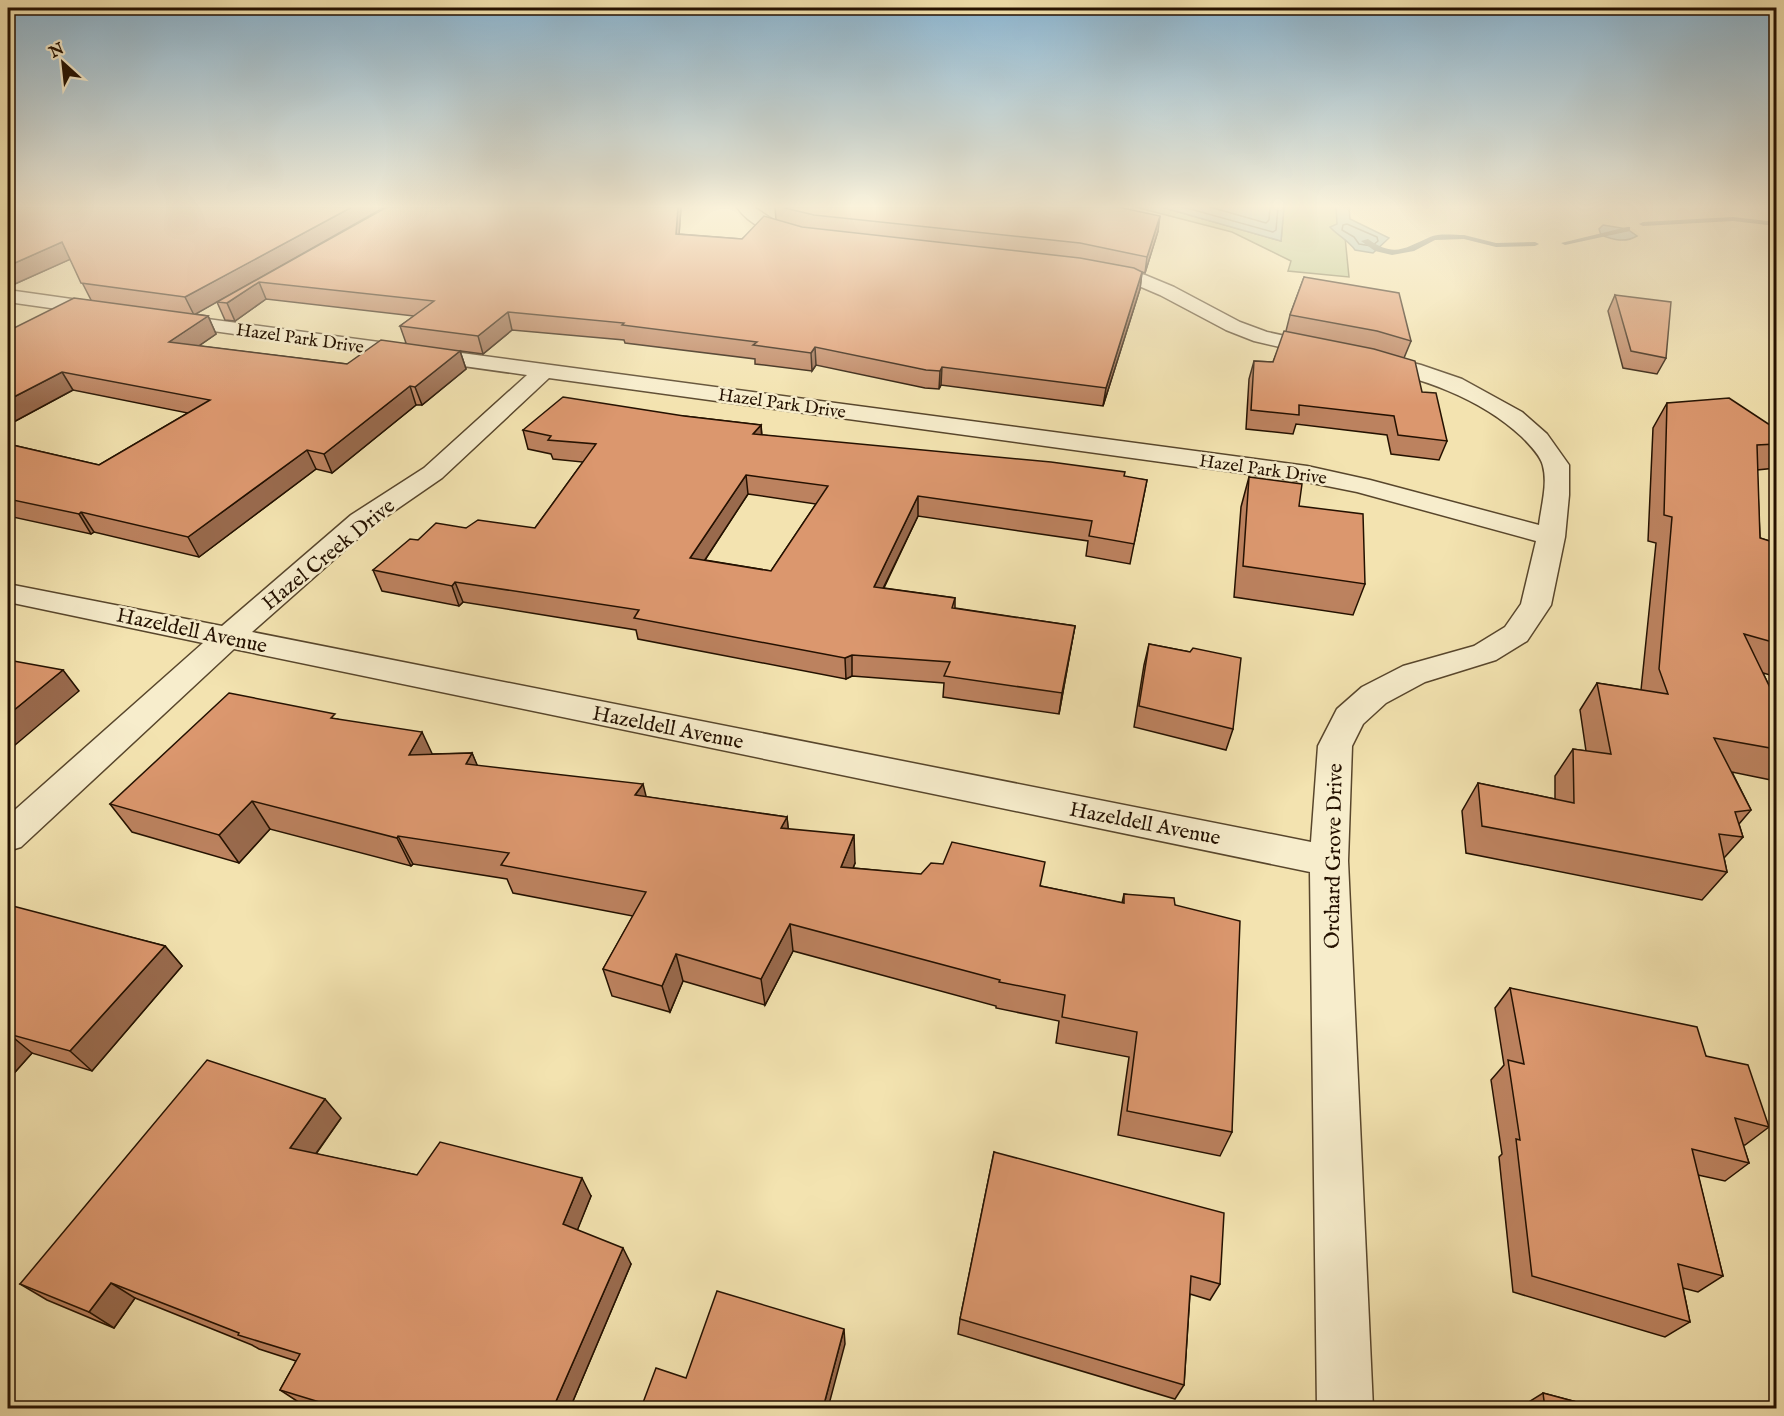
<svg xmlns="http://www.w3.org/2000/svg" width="1784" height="1416" viewBox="0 0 1784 1416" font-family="'IM FELL English',serif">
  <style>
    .green { fill: #b8c48d; stroke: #6e6a46; stroke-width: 1.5 }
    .water { fill: #a0bbb6; stroke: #6e776d; stroke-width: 1.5 }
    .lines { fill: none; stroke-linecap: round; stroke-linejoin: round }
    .shore { stroke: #62665b; stroke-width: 1.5 }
    .stream { fill: #6e776d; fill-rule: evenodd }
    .minor-casing { stroke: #58462c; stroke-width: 3 }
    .minor { fill: #f7edcc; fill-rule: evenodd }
    .wall { fill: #bc825f; stroke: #241100; stroke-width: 1.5; fill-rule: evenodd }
    .shaded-wall { fill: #996a4d; stroke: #241100; stroke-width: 1.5 }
    .building { fill: #db976e; stroke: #241100; stroke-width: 1.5; fill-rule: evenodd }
    .labels { text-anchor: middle; stroke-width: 5; stroke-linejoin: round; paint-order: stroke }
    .far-street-label { font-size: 18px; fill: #241100; stroke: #f7edcc }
    .street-label { font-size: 21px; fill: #241100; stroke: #f7edcc }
  </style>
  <rect width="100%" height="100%" fill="#f3e3b0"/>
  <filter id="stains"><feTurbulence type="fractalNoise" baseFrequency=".00333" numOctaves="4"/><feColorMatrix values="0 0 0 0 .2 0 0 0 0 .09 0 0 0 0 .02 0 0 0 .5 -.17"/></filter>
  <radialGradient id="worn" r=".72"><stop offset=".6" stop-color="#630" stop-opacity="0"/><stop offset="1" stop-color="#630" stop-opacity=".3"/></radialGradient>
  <path class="green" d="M1135,207H1161L1281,241L1284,207H1342L1349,277L1288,271L1291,261L1232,232Z"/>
  <g class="water">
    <path d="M1161,207H1284L1281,241Z"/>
    <path d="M1336,207H1349L1350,219L1389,238L1373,253L1355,250C1348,240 1338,236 1330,227L1337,224Z"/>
    <path d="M1603,225L1627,229L1637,236C1625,243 1614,240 1601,235L1599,229Z"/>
  </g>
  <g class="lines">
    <g class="shore">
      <path d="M1183,207L1273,232L1276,230L1278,207"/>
      <path d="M1210,207L1266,223L1269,220L1270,207"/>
      <path d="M1347,224L1377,237L1378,241L1372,246L1359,244L1354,237L1342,230L1343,225Z"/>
    </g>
    <g class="stream">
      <path d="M1733,217L1776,222V226L1733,221L1643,226L1639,224L1643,222Z"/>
      <path d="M1627,227H1630V231L1565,245L1561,243Z"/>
      <path d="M1464,235L1496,243L1535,242L1539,244L1535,246L1496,247L1464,239L1435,240L1414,251L1392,255L1375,251L1361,241L1368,239C1394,258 1405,248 1430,237C1439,233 1454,235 1464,235Z"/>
    </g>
    <defs>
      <g id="minor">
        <path d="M737,207H754L776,222L807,231L810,235L807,239C786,244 748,225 737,207Z"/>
        <path d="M1099,264L1145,275L1174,287L1240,322L1267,332L1331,346L1334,351L1331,356L1323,357L1254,341L1226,330L1160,295L1132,283L1092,274L1090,270L1092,266Z"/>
        <path d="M8,290L107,304L114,306L117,310L114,314L107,316L8,302Z"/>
        <path d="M170,314L1307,466L1370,480L1539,525C1541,507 1548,484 1543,466C1541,456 1529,444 1522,437C1478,396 1422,379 1365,365L1362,360L1365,355L1373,353L1421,365L1462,379L1522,412L1547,434L1569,465V495L1565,537L1551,605L1527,641L1496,660L1425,682L1386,703L1363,724L1352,746L1348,861L1373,1408H1317L1310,872L234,649L21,847L8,851V816L203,643L8,602V584L222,626L351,515L424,468L527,375L163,324L160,320L163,316ZM549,378L1307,482L1357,492L1536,541L1521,604L1505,627L1474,646L1403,666L1362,687L1337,709L1318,746L1311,842L252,632L371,527L442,478Z"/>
      </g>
    </defs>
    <use href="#minor" class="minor-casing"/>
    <use href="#minor" class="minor"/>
  </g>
  <g class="wall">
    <path d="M8,207H385L195,314L208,316L216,334L199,346L347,364L406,343L400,326L414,316L266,299L235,321L225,320L217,302L387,207H681L679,234L742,239L776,220L775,207H1118L1158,231L1145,273L1142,272L1140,289L1103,406L941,385L939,389L925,388L816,365L812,371L755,364V359L625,343L624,340L512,330L483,354L460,351L466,369L422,405H416L332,473L316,469L199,557L94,532L91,534L8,516V444L99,465L188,413L73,390L8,425L91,300L70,259L8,287Z"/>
    <path d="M1304,277L1411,341L1404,358L1447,441L1439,460L1391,454L1387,435L1296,424L1293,434L1246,429L1249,379L1254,361L1273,362L1286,331L1290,315Z"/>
    <path d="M1615,295L1666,358L1657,374L1623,368L1608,311Z"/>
    <path d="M1667,403L1776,429V468L1757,470L1760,538L1776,543V667L1770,675L1763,673L1776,700V781L1732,772L1751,810L1739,824L1743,837L1724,858L1727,872L1702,900L1466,853L1462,811L1478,783L1555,799V776L1573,749L1586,751L1580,710L1597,683L1641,690L1656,543L1648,541L1653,428Z"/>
    <path d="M684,416L761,425L762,435L1147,480L1130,564L1086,556L1088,541L918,516L884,588L955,598V608L1075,626L1059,714L943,697L944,683L852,676L846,679L638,639L636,630L463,602L459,606L382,591L373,570L418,540L466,528H535L583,462L553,459L551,454L528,449L523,430ZM748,494L816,504L771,571L705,560Z"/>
    <path d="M1249,477L1299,506L1365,584L1353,615L1234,597L1241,507Z"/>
    <path d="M1149,644L1190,652L1233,729L1226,750L1134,727L1144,665Z"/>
    <path d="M337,719L432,754L472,753L477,766L647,797L787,817L788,829L855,863L853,868L1041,886L1122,903L1124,894L1175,905L1232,1132L1220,1156L1118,1135L1129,1057L1056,1043L1059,1021L996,1008V1006L793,951L765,1005L683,981L670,1012L612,996L603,969L633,916L513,893L507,879L413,864L411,866L270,829L239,863L132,832L110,804Z"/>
    <path d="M8,906L165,946L182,966L92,1071L32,1053L8,1080Z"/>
    <path d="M1510,988L1706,1056L1769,1127L1745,1145H1743L1749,1163L1725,1181L1698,1175L1723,1276L1698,1292L1683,1288L1690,1322L1665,1337L1513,1292L1499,1157L1502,1154L1491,1080L1504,1065L1495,1008Z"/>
    <path d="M341,1118L316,1154L417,1175L591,1196L577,1230L631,1264L570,1408H318L300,1403L280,1390L296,1361L259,1349L252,1345L135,1298L114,1328L47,1300L20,1284Z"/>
    <path d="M994,1152L1220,1284L1210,1300L1190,1294L1184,1385L1175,1399L958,1334L960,1319Z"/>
    <path d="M1543,1393L1599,1408H1522V1406Z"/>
  </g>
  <g class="shaded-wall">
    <path d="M352,207H385L194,315L185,297Z"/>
    <path d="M678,207H681L678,250L676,234Z"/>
    <path d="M1160,216L1158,231L1145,273L1147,257Z"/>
    <path d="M62,242L71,259L8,287V266Z"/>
    <path d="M1142,272L1140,289L1103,406L1106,388Z"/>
    <path d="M259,282L266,299L235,321L227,303Z"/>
    <path d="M508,312L512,330L483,354L478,336Z"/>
    <path d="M208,316L216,334L178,360L169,342Z"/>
    <path d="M815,347L816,365L812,371L811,353Z"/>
    <path d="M460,351L466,369L422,405L415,387Z"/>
    <path d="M942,367L941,385L939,389L940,371Z"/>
    <path d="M62,372L73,390L8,425V400Z"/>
    <path d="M410,386L416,405L332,473L324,454Z"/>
    <path d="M761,425L762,444L753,434Z"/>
    <path d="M307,450L316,469L199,557L188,537Z"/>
    <path d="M746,475L748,494L693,578L690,558Z"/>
    <path d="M918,496V516L874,607V587Z"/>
    <path d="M81,512L94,532L91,534L79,514Z"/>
    <path d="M455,582L463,602L459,606L452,586Z"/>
    <path d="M1075,626L1071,647L1059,714L1062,693Z"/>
    <path d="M852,655V676L846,679L845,658Z"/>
    <path d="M63,670L79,691L8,751V715Z"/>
    <path d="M422,732L435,760L409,755Z"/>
    <path d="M472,753L484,781L466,764Z"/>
    <path d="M643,784L650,812L635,795Z"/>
    <path d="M252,801L270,829L239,863L219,835Z"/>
    <path d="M787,817L790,845L781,828Z"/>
    <path d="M854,835L855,863L843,894L841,867Z"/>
    <path d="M398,836L413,864L411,866L397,838Z"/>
    <path d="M790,924L793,951L765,1005L761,979Z"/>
    <path d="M165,946L182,966L92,1071L70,1051Z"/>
    <path d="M676,954L683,981L670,1012L662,986Z"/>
    <path d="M9,1034L32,1053L8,1080V1035Z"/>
    <path d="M325,1099L341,1118L307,1166L290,1148Z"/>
    <path d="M582,1178L591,1196L573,1241L563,1224Z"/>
    <path d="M623,1248L631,1264L570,1408H553Z"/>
    <path d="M111,1283L135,1298L114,1328L89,1312Z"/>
    <path d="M844,1329L845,1344L828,1408H823Z"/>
  </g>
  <g class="building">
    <path d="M8,207H352L185,297L81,283L62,242L8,266Z"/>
    <path d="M387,207H678L676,234L742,239L764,216L802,227L1080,258L1134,268L1142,272L1106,388L942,367L940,371L926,370L815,347L811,353L753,345L757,342L622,325L624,323L508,312L478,336L400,326L434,301L259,282L227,303L217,302Z"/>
    <path d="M781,207H1118L1160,216L1147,257L1080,243L814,215Z"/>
    <path d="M1304,277L1399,293L1411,341L1377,331L1290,315Z"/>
    <path d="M1615,295L1671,302L1666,358L1631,351Z"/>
    <path d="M74,298L208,316L169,342L347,364L381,340L460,351L415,387L410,386L324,454L307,450L188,537L81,512L79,514L8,499V444L99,465L210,400L62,372L8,400V331Z"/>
    <path d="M1284,331L1374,349L1415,361L1422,392L1436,393L1447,441L1398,435L1394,416L1299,405V415L1251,410L1254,361L1273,362Z"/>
    <path d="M563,397L684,416L761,425L753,434L1051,462L1125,472L1124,476L1147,480L1134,544L1089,536L1092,521L918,496L874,587L955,598L952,608L1075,626L1062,693L944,676L950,662L852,655L845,658L634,618L639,610L455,582L452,586L373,570L410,539L418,540L436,523L466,528L478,520L535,528L596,444L548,440L551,436L523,430ZM746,475L828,486L771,571L690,558Z"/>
    <path d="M1729,398L1776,429V444L1757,445L1760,538L1776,543V643L1744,634L1776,700V749L1714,738L1751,810L1735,812L1743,837L1719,834L1727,872L1482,826L1478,783L1574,803L1573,749L1611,754L1597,683L1668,694L1659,669L1672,517L1664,515L1667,403Z"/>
    <path d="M1249,477L1302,484L1299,506L1363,514L1365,584L1243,566Z"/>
    <path d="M1149,644L1190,652L1193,648L1241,658L1233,729L1139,706Z"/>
    <path d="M8,660L63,670L8,715Z"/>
    <path d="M229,693L335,714L331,718L422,732L409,755L472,753L466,764L643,784L635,795L787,817L781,828L854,835L841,867L921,874L931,863L943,864L952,842L1045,862L1040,886L1124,903V894L1174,898L1175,905L1240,921L1232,1132L1127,1111L1137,1032L1062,1017L1065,995L999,982L1000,980L790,924L761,979L676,954L662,986L603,969L646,892L501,865L509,853L398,836L397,838L252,801L219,835L110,804Z"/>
    <path d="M9,905L165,946L70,1051L9,1034L8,1035V906Z"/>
    <path d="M1510,988L1697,1027L1706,1056L1748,1065L1769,1127L1735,1118L1749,1163L1692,1149L1723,1276L1678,1264L1690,1322L1532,1276L1516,1139L1520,1140L1508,1060L1524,1064Z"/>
    <path d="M207,1060L325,1099L290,1148L417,1175L440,1142L582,1178L563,1224L623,1248L553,1408H339L280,1390L300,1354L238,1335L239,1333L111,1283L89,1312L20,1284Z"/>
    <path d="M994,1152L1224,1213L1220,1284L1191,1276L1184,1385L960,1319Z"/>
    <path d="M717,1291L844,1329L823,1408H641L656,1368L686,1378Z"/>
    <path d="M1543,1393L1599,1408H1545Z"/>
  </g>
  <linearGradient id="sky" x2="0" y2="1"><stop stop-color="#8bb7d4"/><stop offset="0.51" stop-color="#faf2db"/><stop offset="1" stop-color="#faf2db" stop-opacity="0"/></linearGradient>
  <rect width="1784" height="405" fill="url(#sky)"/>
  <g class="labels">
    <g class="far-street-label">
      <text transform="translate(300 338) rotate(8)" y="6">Hazel Park Drive</text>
      <text transform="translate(782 403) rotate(8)" y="6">Hazel Park Drive</text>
      <text transform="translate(1263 469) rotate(8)" y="6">Hazel Park Drive</text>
    </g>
    <g class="street-label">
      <text transform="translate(328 554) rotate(-39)" y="7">Hazel Creek Drive</text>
      <text transform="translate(192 630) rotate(12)" y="7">Hazeldell Avenue</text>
      <text transform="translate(668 727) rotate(11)" y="7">Hazeldell Avenue</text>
      <text transform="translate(1145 823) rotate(11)" y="7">Hazeldell Avenue</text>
      <text transform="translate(1333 856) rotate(-89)" y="7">Orchard Grove Drive</text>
    </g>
  </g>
  <rect width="1784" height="1416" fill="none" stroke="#f3e3b0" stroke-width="30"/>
  <rect x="9" y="9" width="1766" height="1398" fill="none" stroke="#241100" stroke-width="3"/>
  <rect x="15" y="15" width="1754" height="1386" fill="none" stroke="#241100" stroke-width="1.5"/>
  <g transform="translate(63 63) rotate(333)" stroke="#f7edcc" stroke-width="4.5" paint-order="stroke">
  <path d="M0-4.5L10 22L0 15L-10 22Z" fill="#241100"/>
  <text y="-9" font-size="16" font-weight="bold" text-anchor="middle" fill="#241100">N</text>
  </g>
  <rect width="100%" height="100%" filter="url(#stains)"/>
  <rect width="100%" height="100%" fill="url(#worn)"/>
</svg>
